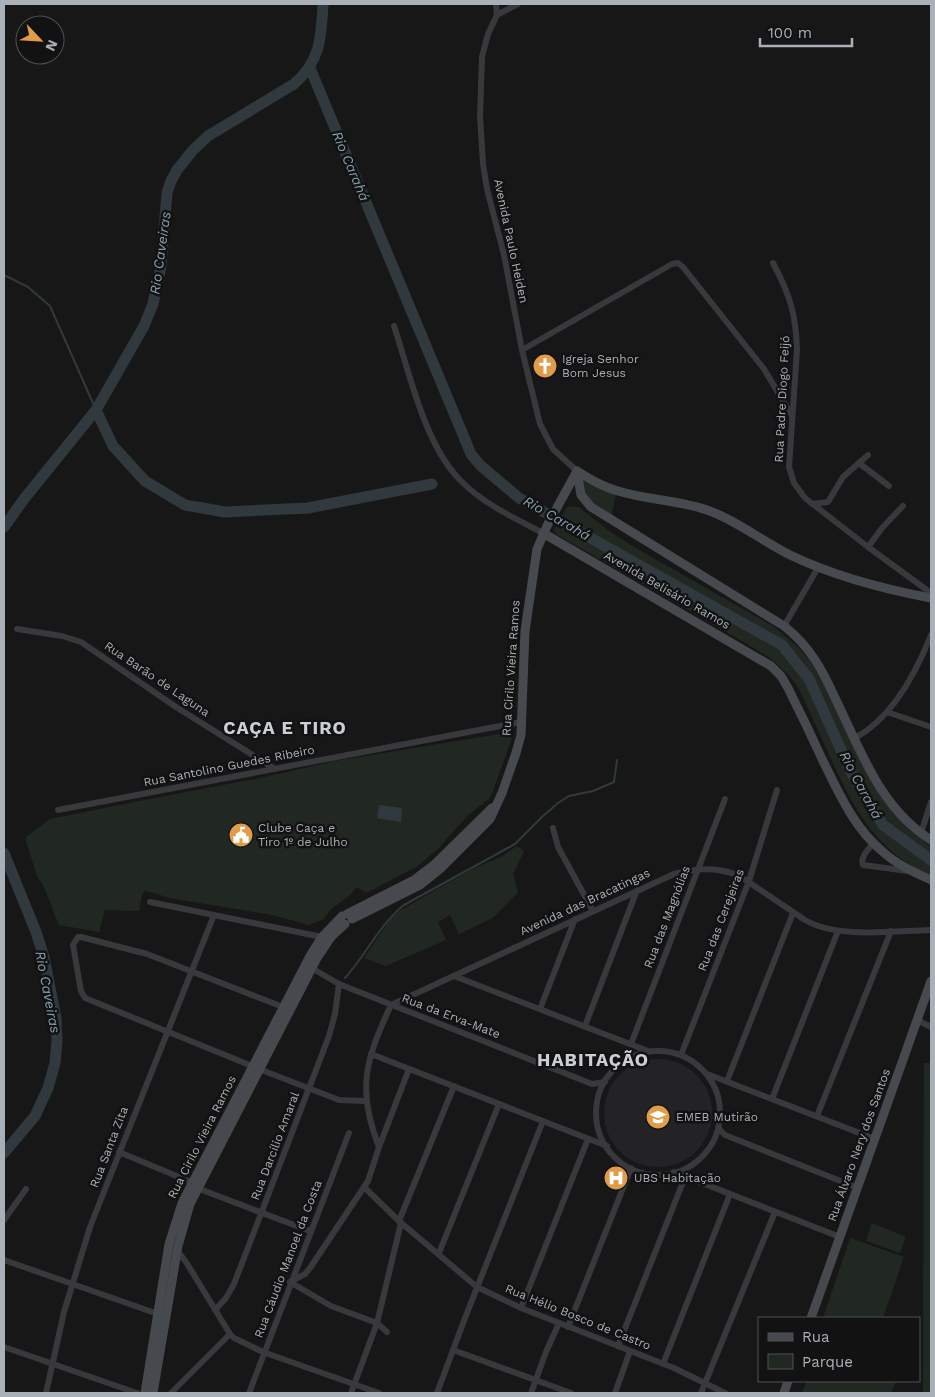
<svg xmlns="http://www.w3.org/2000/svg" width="935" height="1397" viewBox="0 0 935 1397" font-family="'Work Sans',sans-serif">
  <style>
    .built { fill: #232325 }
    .green { fill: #212821 }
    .water { fill: #30393d }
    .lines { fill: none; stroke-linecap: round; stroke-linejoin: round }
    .stream { stroke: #30393d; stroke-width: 2 }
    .river { stroke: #30393d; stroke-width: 11 }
    .street { stroke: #38393d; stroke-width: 6 }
    .secondary { stroke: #46494d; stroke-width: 9 }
    .labels { text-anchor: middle; stroke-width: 5; stroke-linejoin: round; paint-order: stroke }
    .street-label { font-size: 12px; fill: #aab0b7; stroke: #121213 }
    .poi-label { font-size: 12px; fill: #aab0b7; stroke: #121213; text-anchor: start }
    .water-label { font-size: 14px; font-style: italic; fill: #85a0af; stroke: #121213 }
    .district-label { font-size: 18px; font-weight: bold; letter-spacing: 1px; fill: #cbced4; stroke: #121213 }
  </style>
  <rect width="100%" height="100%" fill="#171718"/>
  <circle class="built" cx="658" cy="1113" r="54"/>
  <g class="green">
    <path d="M577,471L617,491L610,521L585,501Z"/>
    <path d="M572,506L580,508L609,531L634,547L773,626L796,645L810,661L822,679L870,779L883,800L906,827L931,847V877C876,849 857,815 832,761C821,737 811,714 800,691C788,671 774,660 754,648L556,534L554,530L567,507Z"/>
    <path d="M505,733L512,738L492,794L489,799L468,815L437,850L416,867L366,893L357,887L349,896L331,909L324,919L309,925L272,915L169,898L145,890L142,895L139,911L105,910L99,932L59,925L44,887L37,876L25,838L50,819L134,802L260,778L335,761Z"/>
    <path d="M517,846L524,851L513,874L518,892L493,918L459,934L450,915L438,922L446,940L386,966L364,958L391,918L401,910L474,868L501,857Z"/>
    <path d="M924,1063H931V1393H923Z"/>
    <path d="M872,1223L906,1237L900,1253L866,1241Z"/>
    <path d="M850,1238L904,1257L883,1318H823Z"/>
    <path d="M807,1381H896L891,1393H802Z"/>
  </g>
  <path class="water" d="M379,805L402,808L401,822L377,818Z"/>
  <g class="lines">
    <g class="stream">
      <path d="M4,275L28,287L50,306L96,410"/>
      <path d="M696,612L703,600"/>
      <path d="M345,978C366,955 379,925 404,905L515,844L543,816L558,803L569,796L593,791L614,782L617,760"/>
    </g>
    <g class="river">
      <path d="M310,68L471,454L480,465L519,498L782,645L809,679L852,774L883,825L931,860"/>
      <path d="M96,410L113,446L145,481L185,505L225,512L308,508L432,484"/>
      <path d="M4,527L24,499L96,410L144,326L153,304L161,266L167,193L171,181L177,170L193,150L208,136L294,84C321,61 321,37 323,4"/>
      <path d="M4,853L36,932L44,957L56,1018L57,1041L55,1063L48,1088L35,1116L4,1153"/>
    </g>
    <g class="street">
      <path d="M496,4L497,15L488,34L482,57L480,116L483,164L487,189L504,255L522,350L540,424L553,449L577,471"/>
      <path d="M497,15L518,4"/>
      <path d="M773,263C790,295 796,314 797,350L789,467L794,483L805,498L868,547L931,593"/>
      <path d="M394,326C410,374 424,443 460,480C482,503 514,518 543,533"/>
      <path d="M522,350L672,264L678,263L683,267L764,369L792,416"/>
      <path d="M859,463L889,486"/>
      <path d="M812,504L828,502L843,477L868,455"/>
      <path d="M868,547L882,528L903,506"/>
      <path d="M784,626L819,566"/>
      <path d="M17,629L62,636L81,642L176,707L275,769"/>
      <path d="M887,712L931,727"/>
      <path d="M855,738C892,718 916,673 931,635"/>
      <path d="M58,810L521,722"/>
      <path d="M553,828L558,847L593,911"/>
      <path d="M921,833L931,802"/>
      <path d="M873,843C868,850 860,857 863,865L908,871"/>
      <path d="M150,902L322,937"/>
      <path d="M310,967L339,984L592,1084L605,1082"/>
      <path d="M454,976L648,1051"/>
      <path d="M540,1009L575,919"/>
      <path d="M917,1020L931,1027"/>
      <path d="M585,1026L637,890"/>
      <path d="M631,1044L725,799"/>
      <circle cx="658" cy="1113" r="62"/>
      <path d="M371,1054L607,1146"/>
      <path d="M681,1055L749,881L777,790"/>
      <path d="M252,1066L85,998L81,991L73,945L78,937H81L147,954L283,1007"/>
      <path d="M259,1069L339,1100L366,1101"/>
      <path d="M707,1074L875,1139"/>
      <path d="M727,1081L793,913"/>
      <path d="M772,1099L838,931"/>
      <path d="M817,1116L891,931"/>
      <path d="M718,1128L725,1135L858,1188"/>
      <path d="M379,1147C356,1089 366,1059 391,1005L674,874C697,868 716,867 738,875L805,920C838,939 893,931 931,930"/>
      <path d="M119,1152L191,1182"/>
      <path d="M674,1172L840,1237"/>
      <path d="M364,1187L399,1221L477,1287L521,1308L674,1368L725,1393"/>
      <path d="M197,1188L310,1231"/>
      <path d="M4,1220L26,1189"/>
      <path d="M399,1221L454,1086"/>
      <path d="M177,1250L186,1262L230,1334L234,1338L263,1352L379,1393"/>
      <path d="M439,1253L499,1104"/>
      <path d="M4,1260L158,1314"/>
      <path d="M290,1282L305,1274L310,1268L368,1181L379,1147L409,1069"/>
      <path d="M290,1282L331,1306L377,1323L387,1332"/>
      <path d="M521,1308L588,1139"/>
      <path d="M215,1310L226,1298L234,1284L329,1036L335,1014L339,984"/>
      <path d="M568,1327L631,1168"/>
      <path d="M618,1346L685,1177"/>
      <path d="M4,1347L137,1393"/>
      <path d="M453,1350L571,1393"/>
      <path d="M663,1364L730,1194"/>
      <path d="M46,1393L64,1312L90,1227L214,915"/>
      <path d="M171,1393L230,1334"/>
      <path d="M249,1393L349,1133"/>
      <path d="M351,1393L377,1323L401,1223"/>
      <path d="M437,1393L465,1318L543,1121"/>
      <path d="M531,1393L546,1352L559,1323"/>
      <path d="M615,1393L630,1351"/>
      <path d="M701,1393L775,1212"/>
    </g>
    <g class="secondary">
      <path d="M577,471L581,495L591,507L784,626C810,646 823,671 836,700C861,751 880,808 931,840"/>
      <path d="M543,533L771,666L781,676L788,688C800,712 812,737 823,761C839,793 854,828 882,851C896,864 913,872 931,880"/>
      <path d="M347,914L414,880L435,864L492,808"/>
      <path d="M352,919L420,885L440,869L490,819L502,793L516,753L521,735L525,631L537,549L547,526L577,471C590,479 603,487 618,491C647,500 678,500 707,510C736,520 762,541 790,555C834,576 883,589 931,598"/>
      <path d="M811,1318L931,981"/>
      <path d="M145,1393L169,1244L182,1203L310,956L322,937L342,916"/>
      <path d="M153,1393L178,1246L190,1204L317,958L331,937L345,924"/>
      <path d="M784,1393L788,1381"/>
    </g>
  </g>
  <defs>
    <symbol id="church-disc" viewBox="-11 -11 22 22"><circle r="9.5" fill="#e09c47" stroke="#121213"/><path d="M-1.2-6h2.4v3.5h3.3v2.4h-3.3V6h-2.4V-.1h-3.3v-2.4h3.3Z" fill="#fff"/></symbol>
    <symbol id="civic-disc" viewBox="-11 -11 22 22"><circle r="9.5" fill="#e09c47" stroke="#121213"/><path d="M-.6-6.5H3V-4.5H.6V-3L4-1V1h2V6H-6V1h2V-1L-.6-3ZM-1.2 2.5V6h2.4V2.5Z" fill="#fff"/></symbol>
    <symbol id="school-disc" viewBox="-11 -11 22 22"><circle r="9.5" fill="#e09c47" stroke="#121213"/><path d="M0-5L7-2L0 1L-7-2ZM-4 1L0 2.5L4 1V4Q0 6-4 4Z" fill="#fff"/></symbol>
    <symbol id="hospital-disc" viewBox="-11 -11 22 22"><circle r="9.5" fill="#e09c47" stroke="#121213"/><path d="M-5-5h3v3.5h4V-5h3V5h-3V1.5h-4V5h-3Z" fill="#fff"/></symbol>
  </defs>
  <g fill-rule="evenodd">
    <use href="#church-disc" x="531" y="352" width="28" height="28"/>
    <use href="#civic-disc" x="227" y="821" width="28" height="28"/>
    <use href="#school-disc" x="644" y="1103" width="28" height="28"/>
    <use href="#hospital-disc" x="602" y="1164" width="28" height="28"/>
  </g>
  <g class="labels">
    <g class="street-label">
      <text transform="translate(511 241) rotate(78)" y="4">Avenida Paulo Heiden</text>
      <text transform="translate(782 399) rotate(-87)" y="4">Rua Padre Diogo Feijó</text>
      <text transform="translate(667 590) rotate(30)" y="4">Avenida Belisário Ramos</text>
      <text transform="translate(511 668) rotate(-86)" y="4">Rua Cirilo Vieira Ramos</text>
      <text transform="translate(157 679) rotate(34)" y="4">Rua Barão de Laguna</text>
      <text transform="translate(229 766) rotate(-11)" y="4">Rua Santolino Guedes Ribeiro</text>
      <text transform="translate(585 902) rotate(-25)" y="4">Avenida das Bracatingas</text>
      <text transform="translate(667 917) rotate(-69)" y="4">Rua das Magnólias</text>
      <text transform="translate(721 920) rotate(-69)" y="4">Rua das Cerejeiras</text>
      <text transform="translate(451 1016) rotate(21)" y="4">Rua da Erva-Mate</text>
      <text transform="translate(202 1137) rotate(-63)" y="4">Rua Cirilo Vieira Ramos</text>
      <text transform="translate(859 1145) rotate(-70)" y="4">Rua Álvaro Nery dos Santos</text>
      <text transform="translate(275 1146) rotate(-69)" y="4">Rua Darcílio Amaral</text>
      <text transform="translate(109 1147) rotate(-69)" y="4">Rua Santa Zita</text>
      <text transform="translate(288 1259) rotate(-69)" y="4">Rua Cáudio Manoel da Costa</text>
      <text transform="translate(578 1317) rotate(22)" y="4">Rua Hélio Bosco de Castro</text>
    </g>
    <g class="poi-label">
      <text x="562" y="363">Igreja Senhor<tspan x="562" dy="14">Bom Jesus</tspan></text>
      <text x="258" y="832">Clube Caça e<tspan x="258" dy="14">Tiro 1º de Julho</tspan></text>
      <text x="676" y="1121">EMEB Mutirão</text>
      <text x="634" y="1182">UBS Habitação</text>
    </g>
    <g class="water-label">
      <text transform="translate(351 166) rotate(67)" y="5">Rio Carahá</text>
      <text transform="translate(160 253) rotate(-82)" y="5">Rio Caveiras</text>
      <text transform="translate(557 518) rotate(30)" y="5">Rio Carahá</text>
      <text transform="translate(861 785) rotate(62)" y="5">Rio Carahá</text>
      <text transform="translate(48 992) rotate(79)" y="5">Rio Caveiras</text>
    </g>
    <g class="district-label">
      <text x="285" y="734">CAÇA E TIRO</text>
      <text x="593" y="1066">HABITAÇÃO</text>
    </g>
  </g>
  <rect width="935" height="1397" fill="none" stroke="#aab0b7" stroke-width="10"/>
  <rect x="758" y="1317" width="162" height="65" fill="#121213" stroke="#4f5155"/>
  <rect x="768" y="1333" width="25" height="8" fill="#46494d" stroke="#4f5155"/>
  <text x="802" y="1342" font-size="15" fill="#aab0b7">Rua</text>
  <rect x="768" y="1354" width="25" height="15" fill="#212821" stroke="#4f5155"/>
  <text x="802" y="1367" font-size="15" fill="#aab0b7">Parque</text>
  <g transform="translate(40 40) rotate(115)"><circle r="24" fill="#121213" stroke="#4f5155"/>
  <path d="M0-4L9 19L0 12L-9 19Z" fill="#e09c47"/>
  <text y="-8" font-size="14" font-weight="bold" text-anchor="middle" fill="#aab0b7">N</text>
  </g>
  <path d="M760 38v8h92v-8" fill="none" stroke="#aab0b7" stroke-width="2.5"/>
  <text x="768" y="38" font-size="15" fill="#aab0b7" stroke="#121213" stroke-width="4" paint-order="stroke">100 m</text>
</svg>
